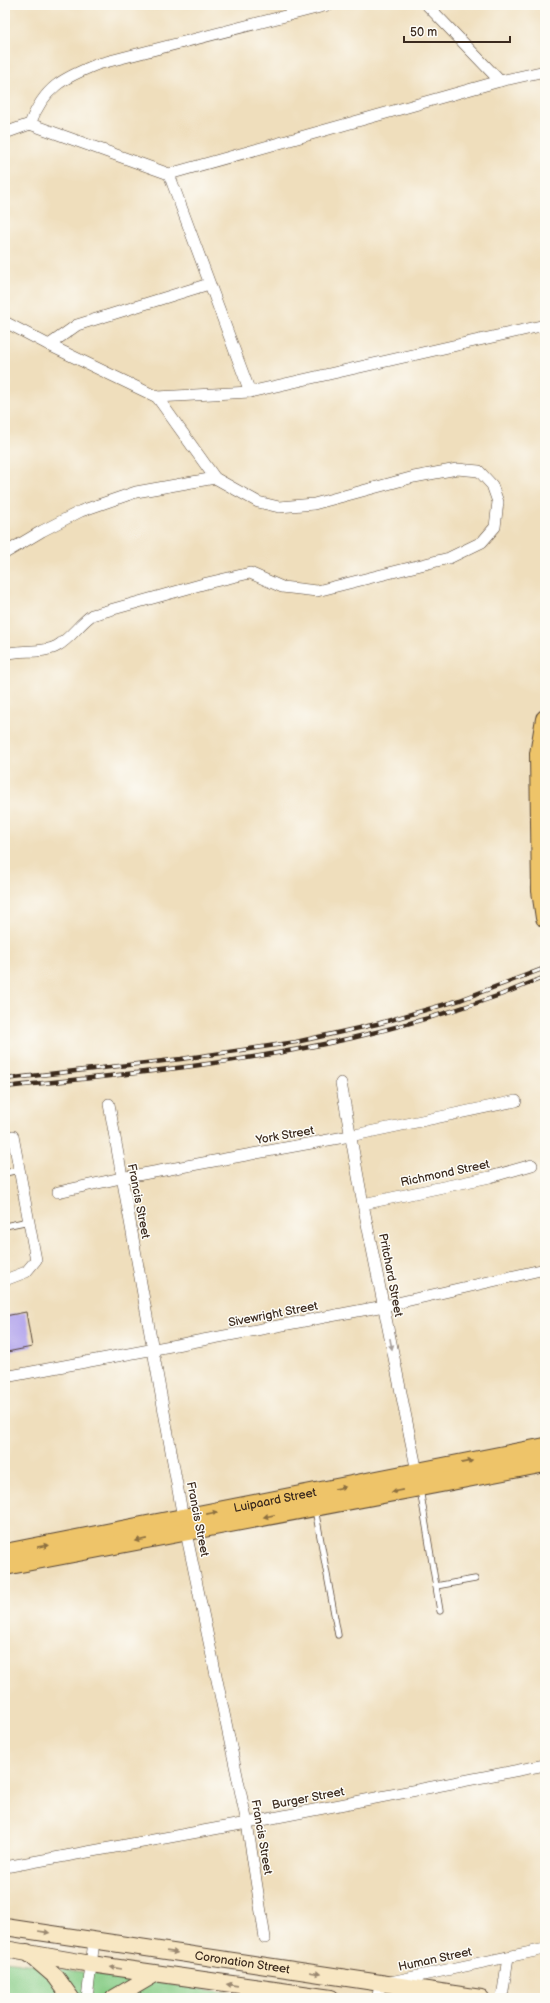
<svg xmlns="http://www.w3.org/2000/svg" width="550" height="2003" viewBox="0 0 550 2003" font-family="'Balsamiq Sans',sans-serif">
  <style>
    .green { fill: #88cd87; stroke: #627c52 }
    .building { fill: #b1a3ec }
    .lines { fill: none; stroke-linecap: round; stroke-linejoin: round }
    .lane-casing { stroke: #564536; stroke-width: 7 }
    .street-casing { stroke: #564536; stroke-width: 12 }
    .secondary-casing { stroke: #564536; stroke-width: 18 }
    .primary-casing { stroke: #564536; stroke-width: 20 }
    .lane { stroke: #fff; stroke-width: 5.5 }
    .street { stroke: #fff; stroke-width: 11 }
    .secondary { stroke: #f8e7c3; stroke-width: 16 }
    .primary { stroke: #eec469; stroke-width: 18 }
    .rail-casing { stroke: #3b2a1e; stroke-width: 4.5 }
    .rail { stroke: #fdfcf7; stroke-width: 3; stroke-dasharray: 9; stroke-linecap: butt }
    .oneway { fill: #a79f9a }
    .oneway2 { fill: #8c6f40 }
    .oneway3 { fill: #9a8870 }
    .labels { text-anchor: middle; stroke-width: 3; stroke-linejoin: round; paint-order: stroke }
    .street-label { font-size: 12px; fill: #3b2a1e; stroke: #fdfcf7 }
  </style>
  <rect width="100%" height="100%" fill="#fdfcf7"/>
  <filter id="ink" filterUnits="userSpaceOnUse"><feTurbulence type="fractalNoise" baseFrequency=".025" numOctaves="2"/><feDisplacementMap in="SourceGraphic" scale="8" xChannelSelector="R" yChannelSelector="G"/><feConvolveMatrix kernelMatrix="1 2 1 2 8 2 1 2 1" color-interpolation-filters="sRGB"/></filter>
  <filter id="wash" filterUnits="userSpaceOnUse"><feTurbulence type="fractalNoise" baseFrequency=".012" numOctaves="4" result="noise"/><feDisplacementMap in="SourceGraphic" scale="16" xChannelSelector="R" yChannelSelector="G"/><feGaussianBlur stdDeviation="0.9" result="paint"/><feColorMatrix in="noise" values="0 0 0 0 0 0 0 0 0 0 0 0 0 0 0 0 0 1.4 0 .05"/><feComposite in="paint" operator="in"/></filter>
  <g filter="url(#wash)">
    <rect width="100%" height="100%" fill="#efdebc"/>
    <path class="green" d="M5,1961L266,1998H5Z"/>
    <g id="blocks">
      <path class="building" d="M26,1312L32,1347L7,1352L5,1340V1316Z"/>
    </g>
  </g>
  <g filter="url(#ink)">
    <use href="#blocks" fill-opacity="0" stroke="#564536" stroke-width="1"/>
    <g class="lines">
      <defs>
        <g id="lane">
          <path d="M5,1173L19,1170"/>
          <path d="M5,1226L29,1221"/>
          <path d="M420,1489L440,1611"/>
          <path d="M315,1509L338,1635"/>
          <path d="M436,1586L475,1579"/>
        </g>
        <g id="street">
          <path d="M427,5L500,81"/>
          <path d="M30,124L169,174L500,81L545,71"/>
          <path d="M5,133L30,124C44,87 63,78 98,64L328,5"/>
          <path d="M169,174L250,392"/>
          <path d="M5,322L49,345L157,397L250,392L545,325"/>
          <path d="M49,345L77,325L209,284"/>
          <path d="M5,553L42,531L81,511L136,492L215,478"/>
          <path d="M5,654C21,649 43,654 57,646C71,638 79,624 92,615L207,583L250,573L282,587L317,591L449,558L482,542L495,527L498,502L492,485L479,471L457,469L414,477L314,504L279,507L258,502L215,478L157,397"/>
          <path d="M341,1083L363,1204L417,1472"/>
          <path d="M109,1104L183,1518L247,1823L265,1938"/>
          <path d="M58,1192L121,1178L350,1136L516,1101"/>
          <path d="M363,1204L490,1177L532,1165"/>
          <path d="M5,1280L26,1272L36,1260L13,1136"/>
          <path d="M5,1377L384,1306L545,1269"/>
          <path d="M5,1867L247,1823L545,1765"/>
          <path d="M87,1998L94,1941"/>
          <path d="M377,1998L381,1984L545,1949"/>
          <path d="M502,1998L508,1957"/>
        </g>
        <g id="secondary">
          <path id="s1" d="M5,1927L481,1998"/>
          <path d="M5,1949L91,1964L331,1998"/>
          <path d="M27,1952L56,1977L71,1998"/>
          <path d="M114,1998L155,1974"/>
        </g>
        <g id="primary">
          <path d="M545,719L539,754L541,891L545,918"/>
          <path id="s2" d="M5,1553L545,1447"/>
          <path d="M5,1566L545,1463"/>
        </g>
      </defs>
      <use href="#lane" class="lane-casing"/>
      <use href="#street" class="street-casing"/>
      <use href="#secondary" class="secondary-casing"/>
      <use href="#primary" class="primary-casing"/>
      <use href="#lane" class="lane"/>
      <use href="#street" class="street"/>
      <use href="#secondary" class="secondary"/>
      <use href="#primary" class="primary"/>
      <defs>
        <g id="rail">
          <path d="M5,1079L181,1059L296,1042L377,1024L460,1000L545,968"/>
          <path d="M5,1087C121,1075 238,1064 352,1038C402,1026 452,1012 500,995C515,989 530,983 545,977"/>
        </g>
      </defs>
      <use href="#rail" class="rail-casing"/>
      <use href="#rail" class="rail"/>
    </g>
    <defs><path id="oneway-solid" d="M-6-.8H1V-3.2L6.5 0L1 3.2V.8H-6Z"/></defs>
    <use class="oneway" href="#oneway-solid" transform="translate(391 1344) rotate(79)"/>
    <g class="oneway2">
      <use href="#oneway-solid" transform="translate(467 1462) rotate(-11)"/>
      <use href="#oneway-solid" transform="translate(340 1488) rotate(-11)"/>
      <use href="#oneway-solid" transform="translate(397 1491) rotate(169)"/>
      <use href="#oneway-solid" transform="translate(212 1513) rotate(-11)"/>
      <use href="#oneway-solid" transform="translate(269 1516) rotate(169)"/>
      <use href="#oneway-solid" transform="translate(141 1540) rotate(169)"/>
      <use href="#oneway-solid" transform="translate(43 1546) rotate(-11)"/>
    </g>
    <g class="oneway3">
      <use href="#oneway-solid" transform="translate(44 1932) rotate(9)"/>
      <use href="#oneway-solid" transform="translate(172 1952) rotate(8)"/>
      <use href="#oneway-solid" transform="translate(116 1968) rotate(-171)"/>
      <use href="#oneway-solid" transform="translate(315 1973) rotate(10)"/>
      <use href="#oneway-solid" transform="translate(232 1985) rotate(-172)"/>
    </g>
  </g>
  <g class="labels">
    <g class="street-label">
      <text transform="translate(285 1135) rotate(-10)" y="4">York Street</text>
      <text transform="translate(445 1173) rotate(-12)" y="4">Richmond Street</text>
      <text transform="translate(139 1201) rotate(79)" y="4">Francis Street</text>
      <text transform="translate(391 1275) rotate(79)" y="4">Pritchard Street</text>
      <text transform="translate(273 1314) rotate(-11)" y="4">Sivewright Street</text>
      <text dy="4" stroke="none"><textPath href="#s2" startOffset="275">Luipaard Street</textPath></text>
      <text transform="translate(198 1519) rotate(79)" y="4">Francis Street</text>
      <text transform="translate(308 1798) rotate(-11)" y="4">Burger Street</text>
      <text transform="translate(262 1837) rotate(80)" y="4">Francis Street</text>
      <text transform="translate(435 1959) rotate(-12)" y="4">Human Street</text>
      <text dy="4" stroke="none"><textPath href="#s1" startOffset="240">Coronation Street</textPath></text>
    </g>
  </g>
  <rect width="550" height="2003" fill="none" stroke="#fdfcf7" stroke-width="20"/>
  <path d="M404 36v6h106v-6" fill="none" stroke="#3b2a1e" stroke-width="2"/>
  <text x="410" y="36" font-size="12" fill="#3b2a1e" stroke="#fdfcf7" stroke-width="3" paint-order="stroke">50 m</text>
</svg>
